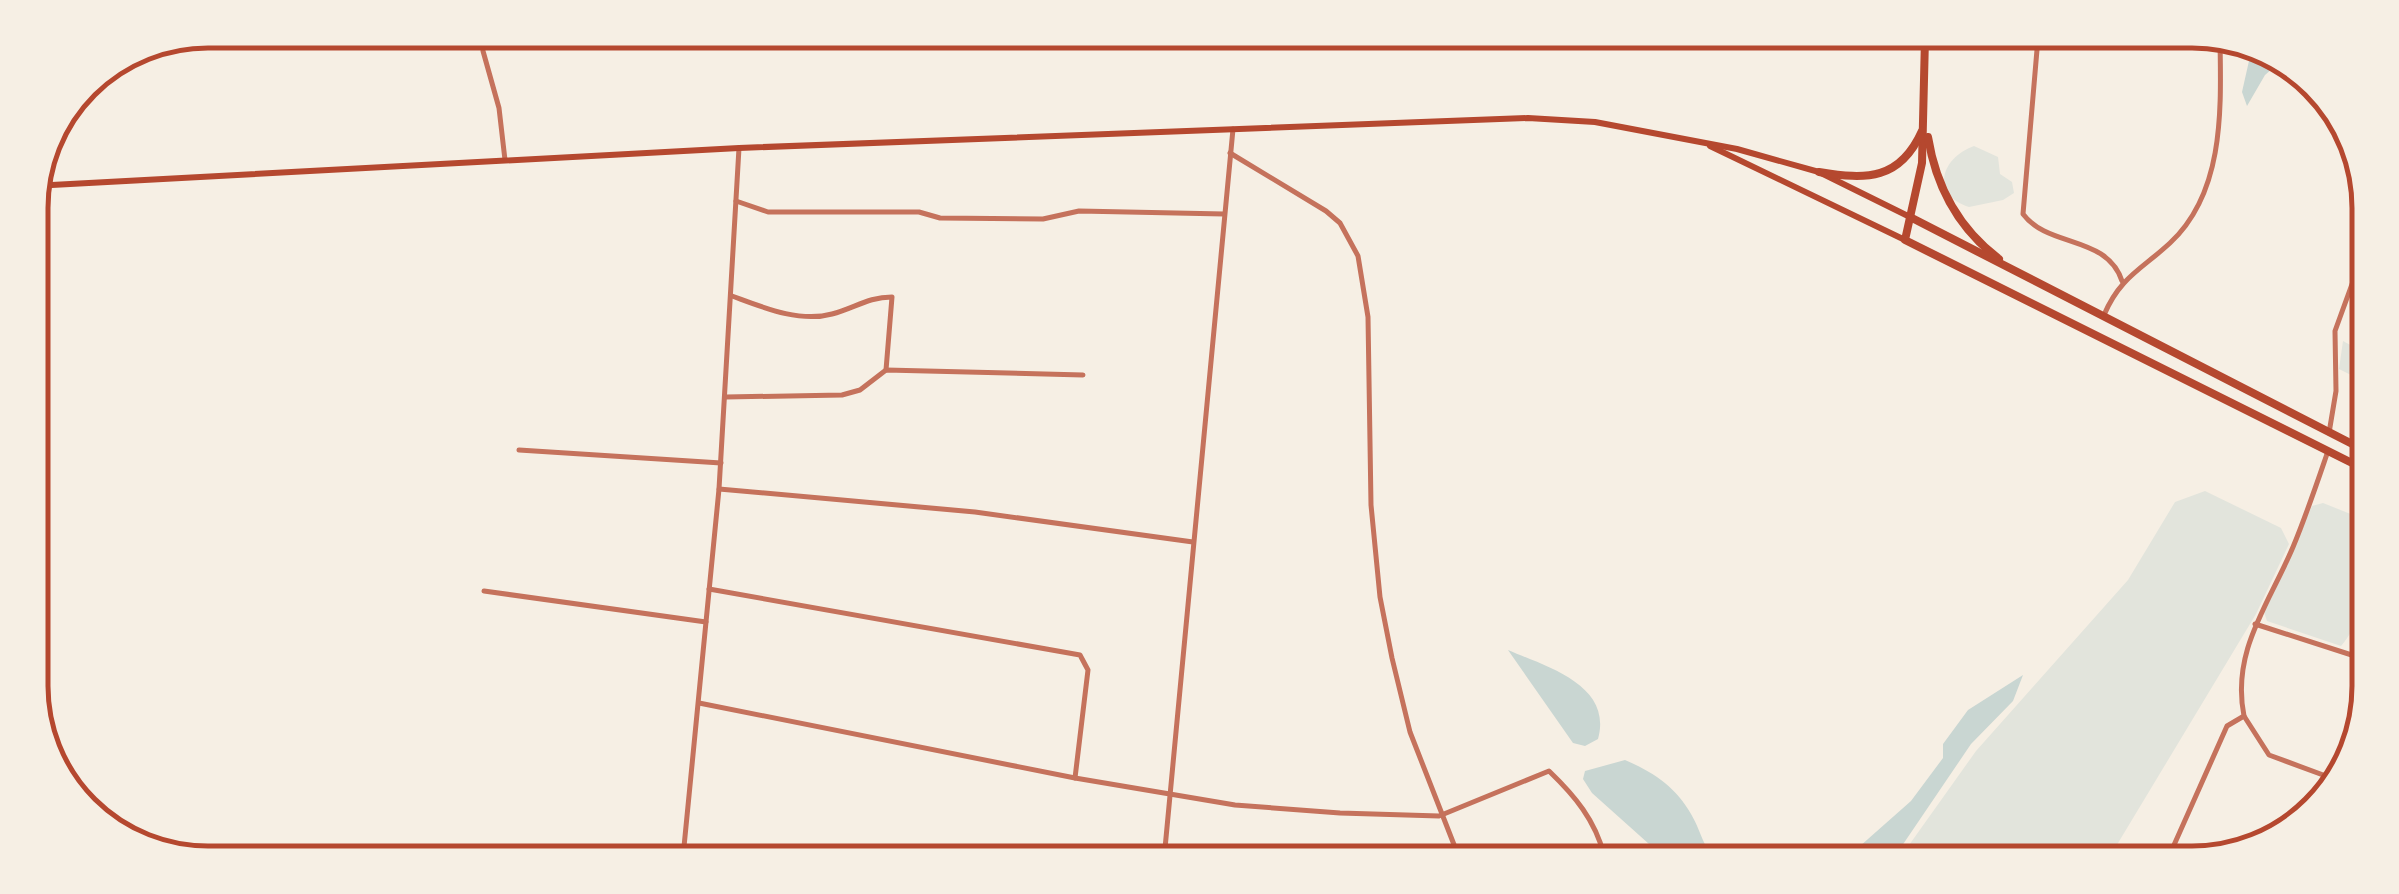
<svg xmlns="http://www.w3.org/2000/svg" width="2399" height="894" viewBox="0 0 2399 894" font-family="'PT Sans Narrow',sans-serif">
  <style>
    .green { fill: #e2e4dc }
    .water { fill: #c9d6d2 }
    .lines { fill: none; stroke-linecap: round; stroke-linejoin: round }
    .minor { stroke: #c5725c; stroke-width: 5 }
    .secondary { stroke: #b5482f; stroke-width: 6 }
    .primary { stroke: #b5482f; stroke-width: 8 }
    .rim { fill: none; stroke: #b5482f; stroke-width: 5 }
  </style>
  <rect width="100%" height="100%" fill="#f6efe4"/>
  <g class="green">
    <path d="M1974,146L1998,157L2000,174L2012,182L2014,193L2003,200L1969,207C1930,194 1941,158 1974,146Z"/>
    <path d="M2343,341L2365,353V382L2339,369Z"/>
    <path d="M2205,491L2281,528L2289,544L2256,614L2106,863L1897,862L1976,751L2128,580L2175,502Z"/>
    <path d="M2323,503L2363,519C2362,561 2371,613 2341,646L2267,621L2264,612L2312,506Z"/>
  </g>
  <g class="water">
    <path d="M2253,43L2281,61L2265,75L2247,106L2242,92Z"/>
    <path d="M1508,650C1547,667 1613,685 1598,739L1585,746L1573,743Z"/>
    <path d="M2023,675L2013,701L1971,744L1891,862H1842L1911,801L1943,758V744L1968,710Z"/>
    <path d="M1625,760C1653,772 1676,787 1691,814C1702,833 1701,843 1717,862L1668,861L1592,793L1583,779L1585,771Z"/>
  </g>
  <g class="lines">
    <g class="minor">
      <path d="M2038,38L2023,214C2048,248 2107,235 2122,281"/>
      <path d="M483,51L499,108L505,160"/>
      <path d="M1230,153L1326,211L1340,223L1358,256L1368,317L1371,505L1380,597L1392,658L1410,732L1460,860"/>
      <path d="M736,201L768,212H919L940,218L1043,219L1079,211L1224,214"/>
      <path d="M732,296C762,307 799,323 832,314C855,308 868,297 892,297L886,370"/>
      <path d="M2104,315C2120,277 2142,269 2170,243C2225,192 2221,108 2220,39"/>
      <path d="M726,397L842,395L860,390L886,370L1083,375"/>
      <path d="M2329,433L2336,391L2335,331L2367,243"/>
      <path d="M519,450L721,463"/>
      <path d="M719,489L975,512L1193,542"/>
      <path d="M709,589L1080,655L1088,670L1075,778"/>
      <path d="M484,591L706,622"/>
      <path d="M2255,624L2361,658"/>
      <path d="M699,703L1075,778L1235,805L1340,813L1439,816L1549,771C1575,796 1595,820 1604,855"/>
      <path d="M2244,716L2269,755L2334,779"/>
      <path d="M683,857L719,489L739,148"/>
      <path d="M1164,859L1233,129"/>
      <path d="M2166,863L2227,726L2244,716C2231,651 2269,604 2293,547C2306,516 2317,483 2328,451"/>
    </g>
    <g class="secondary">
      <path d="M1710,146L1905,240"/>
      <path d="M33,186L739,148L1528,118L1595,122L1737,149L1819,172L1912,218"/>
    </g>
    <g class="primary">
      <path d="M1925,38L1922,163L1905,240L2364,469"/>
      <path d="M1928,137C1936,187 1958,228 1999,259"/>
      <path d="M1819,172C1867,180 1900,180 1922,131"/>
      <path d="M1912,218L2364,450"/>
    </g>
  </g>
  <path d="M0 0H2399V894H0ZM208 48H2192A160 160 0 0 1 2352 208V686A160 160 0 0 1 2192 846H208A160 160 0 0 1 48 686V208A160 160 0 0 1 208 48Z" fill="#f6efe4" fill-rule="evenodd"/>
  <path class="rim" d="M208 48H2192A160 160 0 0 1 2352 208V686A160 160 0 0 1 2192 846H208A160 160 0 0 1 48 686V208A160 160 0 0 1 208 48Z"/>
</svg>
